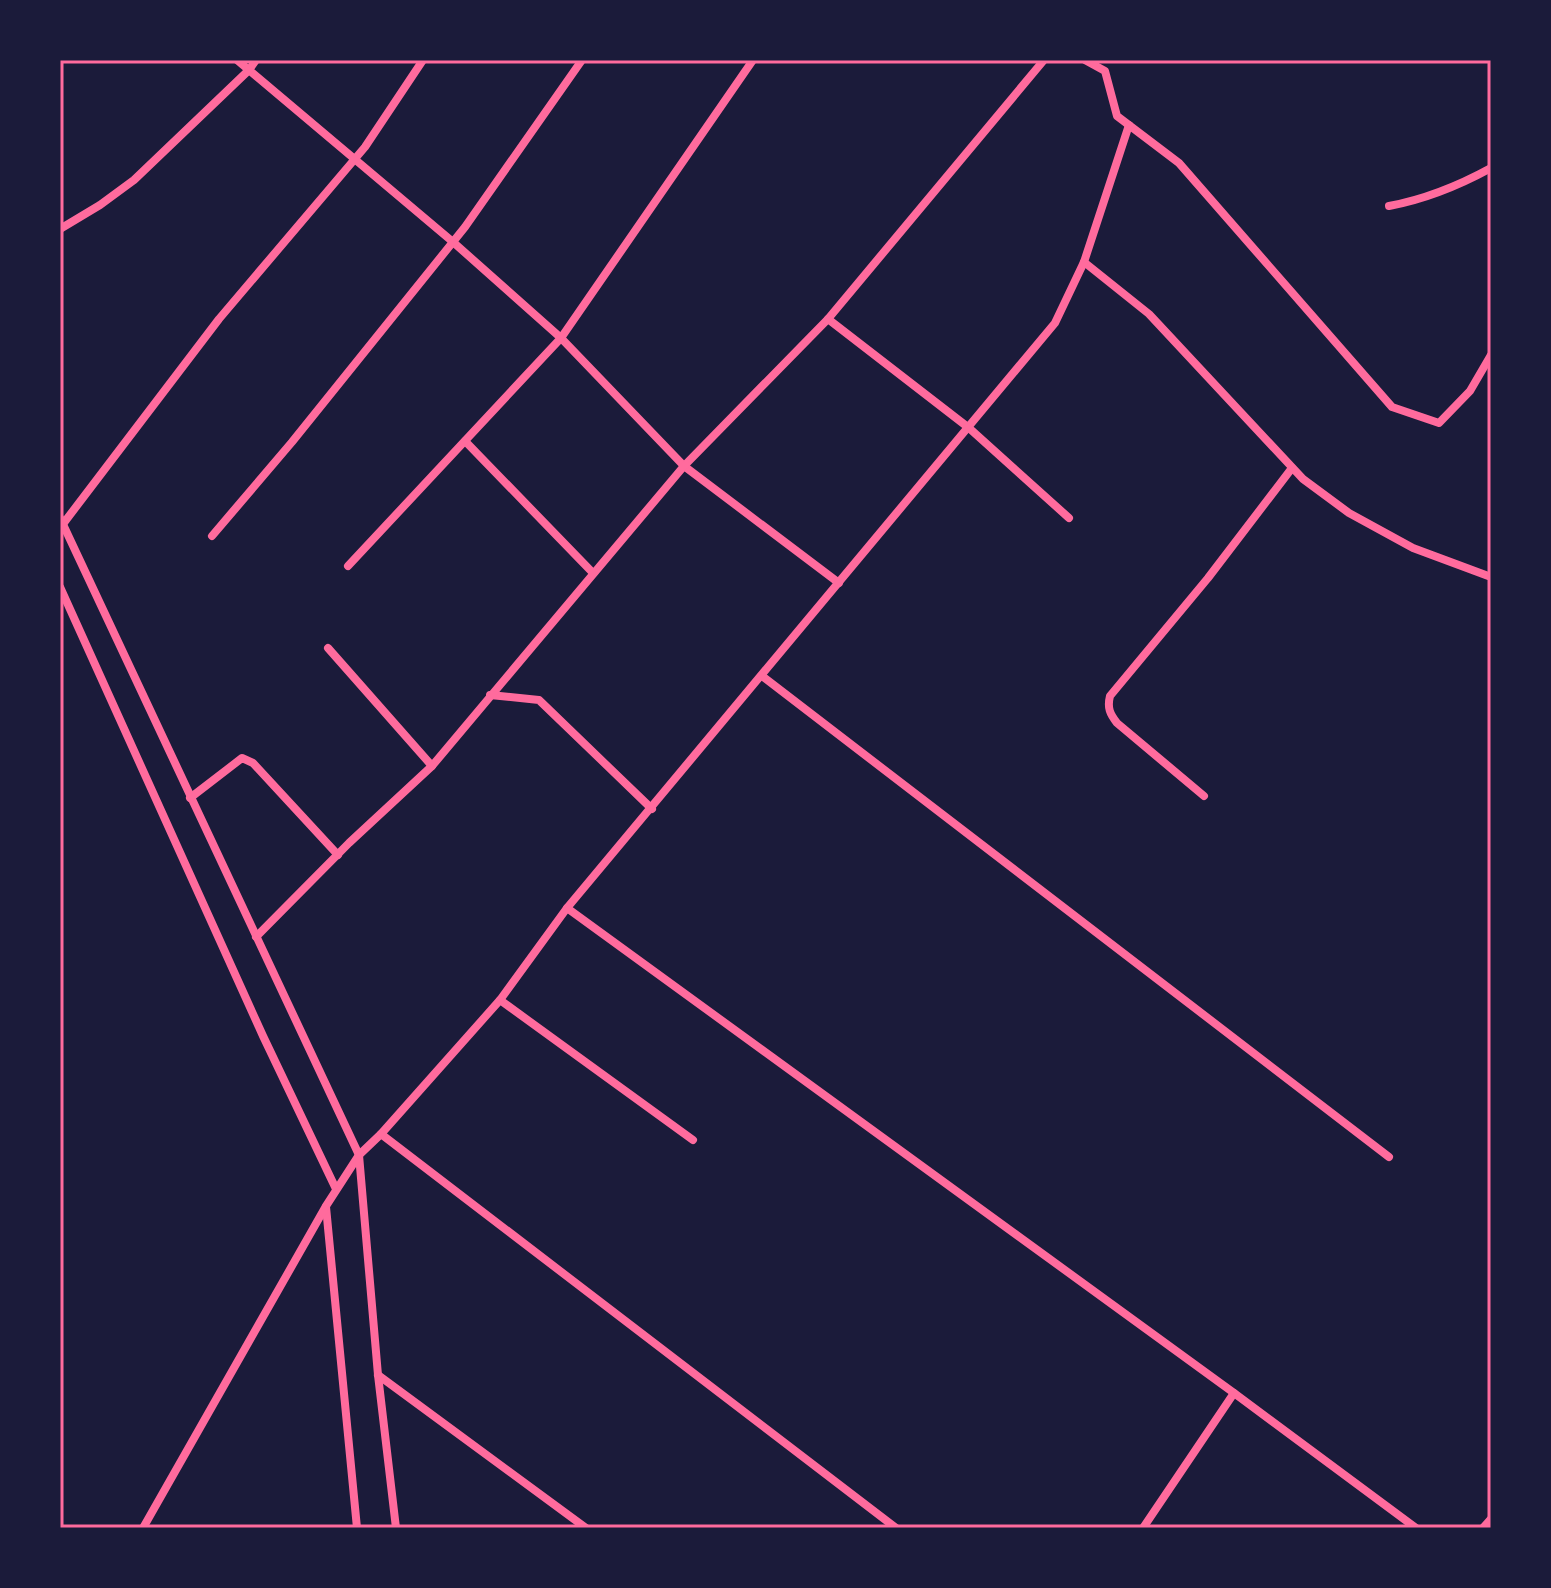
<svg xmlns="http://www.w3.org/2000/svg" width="1551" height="1588" viewBox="0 0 1551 1588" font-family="'IBM Plex Sans',sans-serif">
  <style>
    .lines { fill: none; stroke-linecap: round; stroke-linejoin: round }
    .minor { stroke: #ff6b9d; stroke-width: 8 }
    .neatline { fill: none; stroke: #ff6b9d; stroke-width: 3 }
  </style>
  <rect width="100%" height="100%" fill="#1b1b3a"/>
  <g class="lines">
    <g class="minor">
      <path d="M237,60L453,242L561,338L684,466L839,583"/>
      <path d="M1085,60L1105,71L1117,116L1179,163L1392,407L1439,423L1470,391L1491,355"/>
      <path d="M1389,206C1427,199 1458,186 1491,168"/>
      <path d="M60,229L100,205L134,180L249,70L256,60"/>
      <path d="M1084,262L1149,314L1303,479L1349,513L1413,548L1491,577"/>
      <path d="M828,319L969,428L1069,518"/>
      <path d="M465,441L593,573"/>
      <path d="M60,518L359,1155L378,1375L396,1528"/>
      <path d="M63,524L219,319L365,147L423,60"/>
      <path d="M212,536L292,442L465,227L582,60"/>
      <path d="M348,566L561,338L753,60"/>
      <path d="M60,587L263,1036L336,1189"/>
      <path d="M328,648L432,766"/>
      <path d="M762,676L1389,1157"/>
      <path d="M490,695L539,700L652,809"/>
      <path d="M1204,796L1117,723C1110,714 1107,708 1110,696L1208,578L1292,468"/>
      <path d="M190,798L242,758L253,763L338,855"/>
      <path d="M567,908L1234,1393L1416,1528"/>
      <path d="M256,937L349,843L432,766L684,466L828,319L1044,60"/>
      <path d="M500,1000L693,1140"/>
      <path d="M381,1134L896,1528"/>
      <path d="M326,1207L357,1528"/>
      <path d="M378,1375L586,1528"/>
      <path d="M143,1528L326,1206L359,1155L381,1134L500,1000L567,908L1055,323L1084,262L1129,125"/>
      <path d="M1143,1528L1234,1393"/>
      <path d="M1483,1528L1491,1519"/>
    </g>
  </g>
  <rect width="1551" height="1588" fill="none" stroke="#1b1b3a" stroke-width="124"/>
  <rect x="62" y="62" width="1427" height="1464" class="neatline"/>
</svg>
